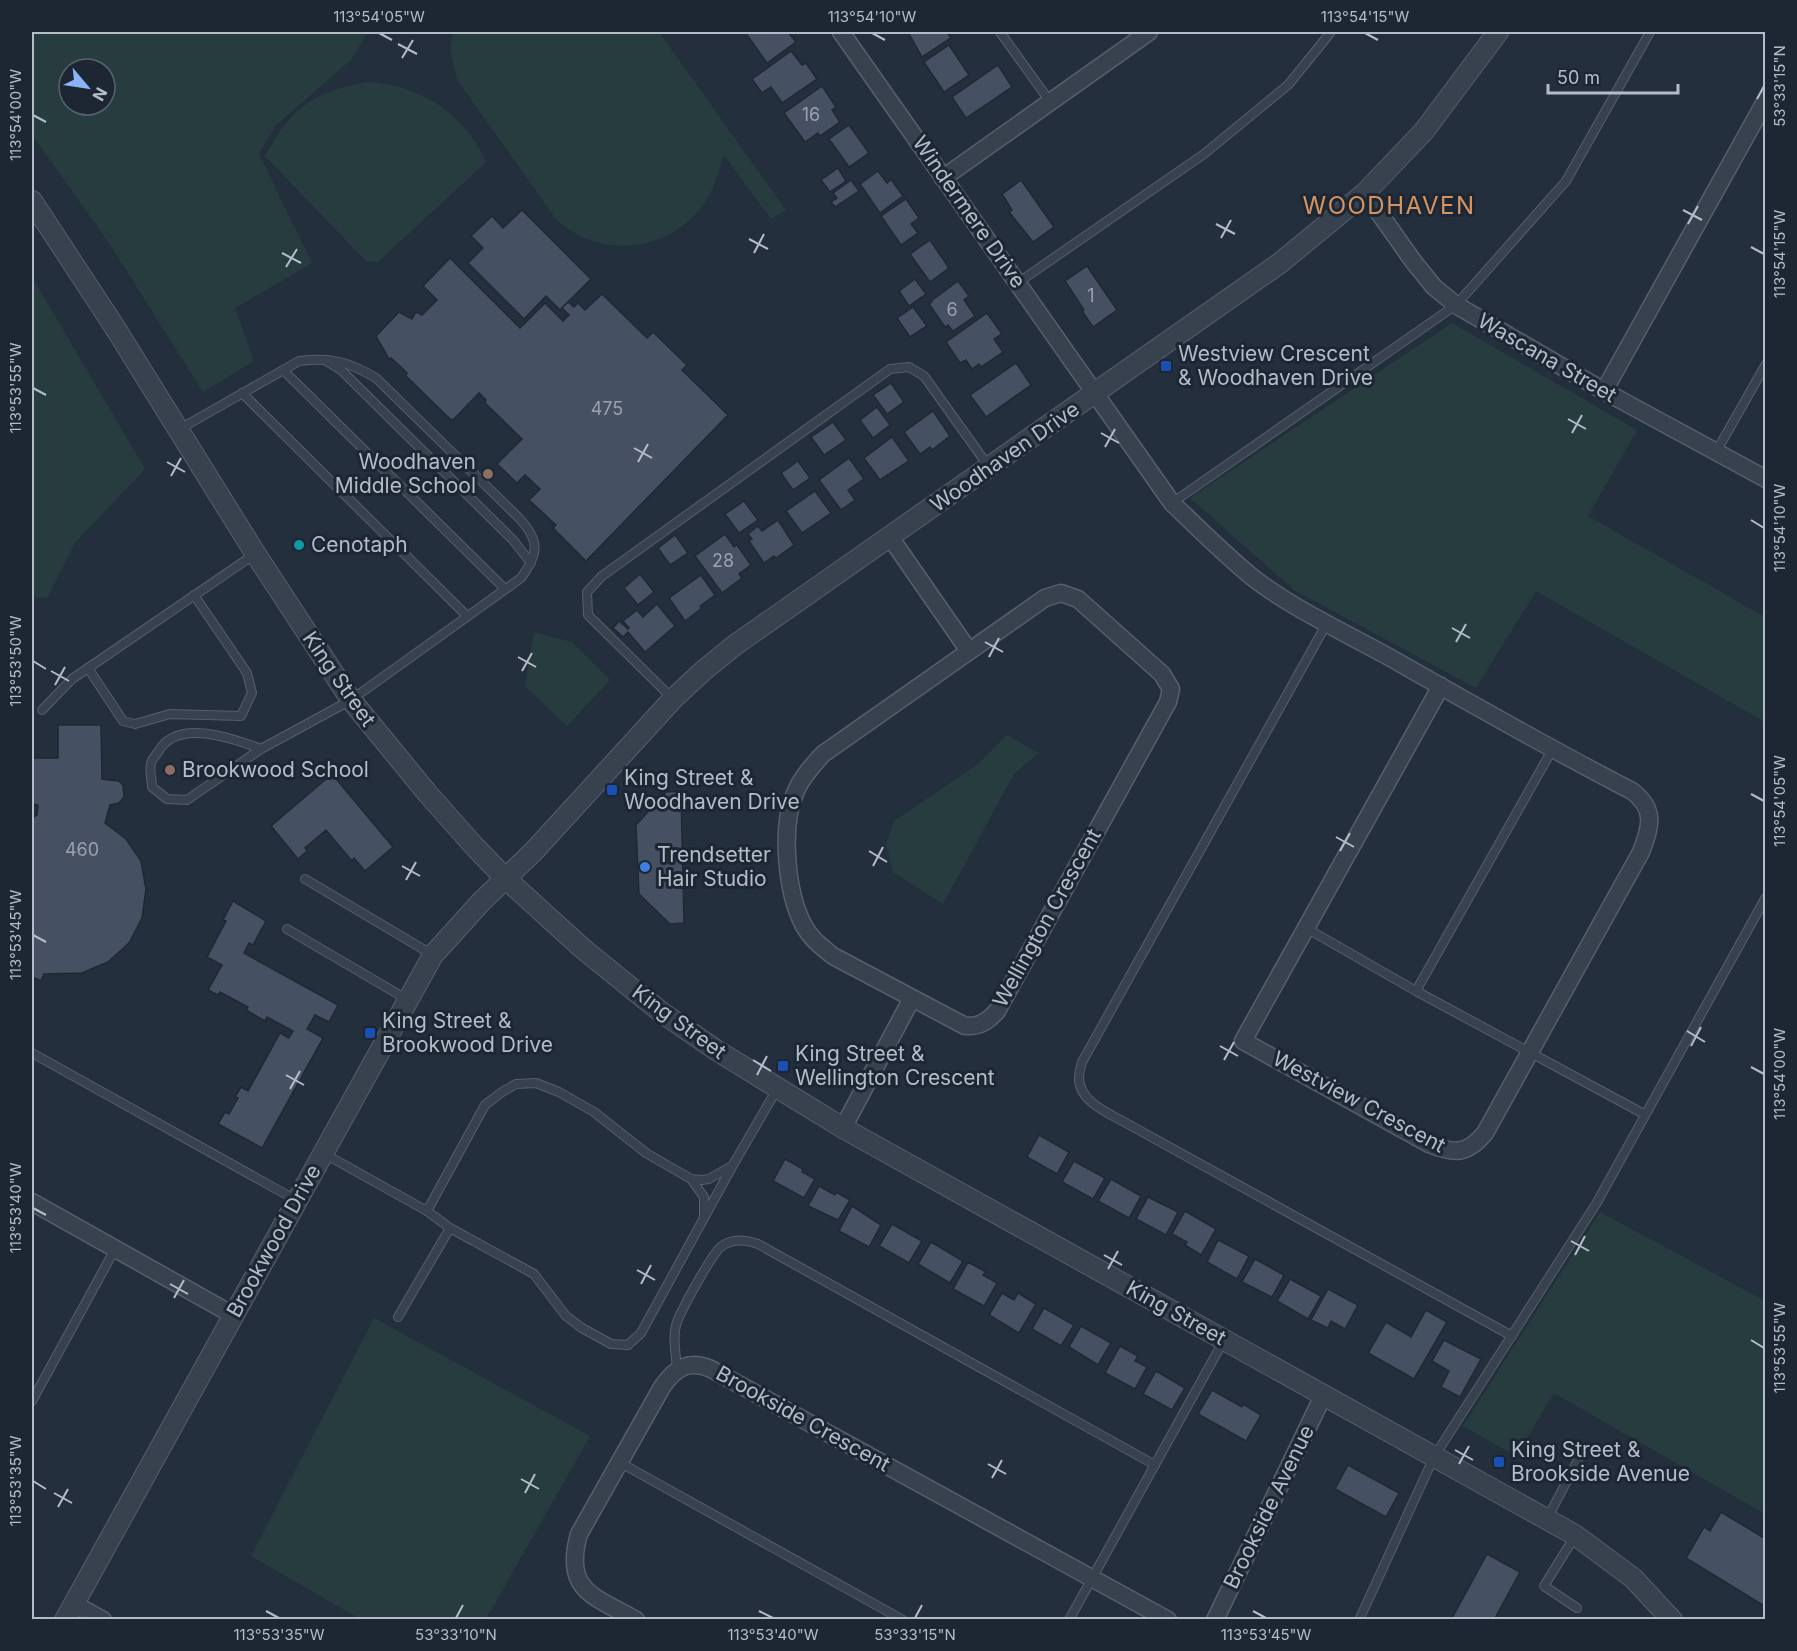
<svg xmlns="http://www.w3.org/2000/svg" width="1797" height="1651" viewBox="0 0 1797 1651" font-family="Inter,sans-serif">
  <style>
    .green { fill: #263c3f; fill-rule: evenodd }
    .building { fill: #455162; stroke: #1f2835; stroke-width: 1.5 }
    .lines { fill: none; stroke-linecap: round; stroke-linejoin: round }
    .service-casing { stroke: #565f6c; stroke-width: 10 }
    .minor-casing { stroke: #565f6c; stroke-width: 19 }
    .tertiary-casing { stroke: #565f6c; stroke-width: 22 }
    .service { stroke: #38414e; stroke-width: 8 }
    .minor { stroke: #38414e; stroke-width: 16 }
    .tertiary { stroke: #38414e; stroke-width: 20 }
    .ticks { fill: none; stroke: #b4bcc9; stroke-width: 2 }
    .transit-dot { fill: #1a4fb4; stroke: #1d2633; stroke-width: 2 }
    .education-dot { fill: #8d6e63; stroke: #1d2633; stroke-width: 2 }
    .culture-dot { fill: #0f9aa8; stroke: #1d2633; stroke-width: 2 }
    .shop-dot { fill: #3f7fe0; stroke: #1d2633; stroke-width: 2 }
    .labels { text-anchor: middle; stroke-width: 6; stroke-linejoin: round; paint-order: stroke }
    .number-label { font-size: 18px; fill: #98a1af }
    .street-label { font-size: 21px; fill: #b4bcc9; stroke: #1d2633 }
    .poi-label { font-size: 21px; fill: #b4bcc9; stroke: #1d2633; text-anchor: start }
    .quarter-label { font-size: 24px; letter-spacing: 1.5px; fill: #d59563; stroke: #1d2633 }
    .neatline { fill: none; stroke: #b4bcc9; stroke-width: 2 }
    .ticks-label { font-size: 15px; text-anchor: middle; fill: #b4bcc9 }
  </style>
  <rect width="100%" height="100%" fill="#242f3e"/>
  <g class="green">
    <path d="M32,32H368L351,60L276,125L259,154L312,263L235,308L254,361L203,392L109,243L32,135ZM69,69H105V105H69Z"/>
    <path d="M453,32H659L786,210L771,219L724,155C718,171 715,188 705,202C676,245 619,259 573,232C567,229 561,223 555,218L457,79L450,49Z"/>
    <path d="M367,82C421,85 464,113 486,162L378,262L366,261L265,156C292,107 313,92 367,82Z"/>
    <path d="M32,277L145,469L75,543L47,598L32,597Z"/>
    <path d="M1452,323L1637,430L1588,516L1765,617V722L1536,591L1476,688L1294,590L1190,498Z"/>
    <path d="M534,632L572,642L610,680L567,726L525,686Z"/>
    <path d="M1007,735L1039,753L1014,774L943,904L893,872L886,844L894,821L978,764Z"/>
    <path d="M1600,1212L1765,1301V1514L1554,1393L1516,1456L1463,1426Z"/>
    <path d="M374,1318L590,1436L486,1619H360L251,1556Z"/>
  </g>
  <g class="building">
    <path d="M745,32H788L796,42L767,63Z"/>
    <path d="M908,32H947L951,38L922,57Z"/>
    <path d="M949,45L969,75L944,92L924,62Z"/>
    <path d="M791,51L802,65L806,63L817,79L782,103L771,87L762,93L752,79Z"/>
    <path d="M998,65L1012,87L966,118L952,97Z"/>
    <path d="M822,86L836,107L832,110L840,122L820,136L818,133L805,142L784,113Z"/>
    <path d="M849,125L869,153L849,167L829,139Z"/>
    <path d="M838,168L846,181L830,192L821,180Z"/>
    <path d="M878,171L887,183L891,179L903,196L880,213L860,184Z"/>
    <path d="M851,180L859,191L835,207L831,202L837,198L833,193Z"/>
    <path d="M1021,180L1054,227L1033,242L1009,212L1012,210L1002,194Z"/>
    <path d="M906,199L919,218L911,224L918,233L901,245L881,216Z"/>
    <path d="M522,210L591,279L560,310L546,296L524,319L468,263L483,248L471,236L492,216L503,228Z"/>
    <path d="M930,240L949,268L930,282L910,254Z"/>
    <path d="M450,258L520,328L545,303L563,321L569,315L562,308L568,302L574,307L578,303L585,310L602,294L647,338L653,332L687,365L682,370L728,415L586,561L553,528L556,525L529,500L540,489L525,475L517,483L497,464L522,439L485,403L486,400L479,393L453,420L450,419L406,376L407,373L391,358L389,359L376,336L399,312L412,319L416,312L422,315L437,300L423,286Z"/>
    <path d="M1087,266L1117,310L1093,327L1082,311L1084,310L1065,281Z"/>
    <path d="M915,279L926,294L909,306L899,291Z"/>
    <path d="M958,281L969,296L964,300L975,316L953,331L948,325L945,327L929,304L932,302L931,301Z"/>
    <path d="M913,307L927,326L910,337L897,318Z"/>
    <path d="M987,313L1002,334L994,339L1003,352L981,367L979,364L972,369L966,360L960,363L946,342Z"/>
    <path d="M1016,363L1031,385L986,417L970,395Z"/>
    <path d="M891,383L904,402L887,414L873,395Z"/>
    <path d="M877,407L890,425L873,438L860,420Z"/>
    <path d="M933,411L950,436L932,450L930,447L920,454L904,432Z"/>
    <path d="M833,422L846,440L824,455L811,437Z"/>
    <path d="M892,437L909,461L880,480L864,458Z"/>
    <path d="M849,458L864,479L848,490L855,500L841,510L819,480Z"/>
    <path d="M798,461L810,478L793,490L781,473Z"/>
    <path d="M815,491L831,513L802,533L786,511Z"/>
    <path d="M744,501L758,520L739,533L725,514Z"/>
    <path d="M778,520L794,545L776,558L774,556L764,563L749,541L752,539L748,534L758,526L762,531Z"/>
    <path d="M725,534L734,547L737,545L751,565L739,574L742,578L722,593L695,556Z"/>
    <path d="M675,535L688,553L670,565L658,548Z"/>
    <path d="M640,574L654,592L638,605L624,588Z"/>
    <path d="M701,575L715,595L700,606L702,608L685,621L669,598Z"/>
    <path d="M657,604L675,626L645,652L628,632L623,637L613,628L619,621L628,629L629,628L623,621L637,610L643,617Z"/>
    <path d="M58,725H101L102,779L119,781L123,785L124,797L119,803L110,805L105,823L126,839L141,861L146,889L142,918L129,943L108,962L82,973L44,974L41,981L32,977V818L37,815L38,805L32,804V758H58Z"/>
    <path d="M332,774L393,847L365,871L354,858L352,861L326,830L305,848L307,851L298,859L271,826Z"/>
    <path d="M681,791L684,923L670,924L639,894L636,825L666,792Z"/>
    <path d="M233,901L266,921L253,945L249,943L244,953L338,1005L329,1022L315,1015L307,1029L323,1038L262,1148L218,1124L225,1112L229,1114L238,1098L235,1097L241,1087L248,1091L280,1033L289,1038L293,1031L267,1017L265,1021L246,1010L248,1007L220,992L218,995L208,990L222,965L207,957L226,921L223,920Z"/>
    <path d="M1039,1135L1069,1152L1057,1174L1027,1157Z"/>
    <path d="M785,1159L803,1169L802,1172L815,1179L804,1198L773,1181Z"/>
    <path d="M1074,1161L1105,1178L1093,1199L1062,1182Z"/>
    <path d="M1111,1179L1141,1196L1129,1218L1098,1201Z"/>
    <path d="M819,1186L835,1195L836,1192L850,1200L838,1220L808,1206Z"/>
    <path d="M1148,1197L1178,1212L1166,1235L1136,1219Z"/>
    <path d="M852,1206L881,1225L869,1247L839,1231Z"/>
    <path d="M1185,1211L1216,1229L1201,1255L1185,1245L1187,1242L1172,1234Z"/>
    <path d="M892,1224L922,1241L909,1263L879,1246Z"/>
    <path d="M1218,1240L1249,1256L1237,1279L1207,1262Z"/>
    <path d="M931,1242L963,1261L950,1283L918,1264Z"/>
    <path d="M1255,1259L1284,1275L1272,1297L1242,1282Z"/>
    <path d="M968,1262L986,1272L983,1275L997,1283L984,1306L953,1289Z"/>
    <path d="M1290,1279L1321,1296L1308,1319L1277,1301Z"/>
    <path d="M1328,1289L1358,1305L1345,1329L1331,1321L1328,1328L1311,1320Z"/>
    <path d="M1002,1293L1014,1300L1018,1293L1036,1304L1019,1333L989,1315Z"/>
    <path d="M1044,1308L1074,1325L1061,1346L1032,1329Z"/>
    <path d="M1426,1310L1447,1322L1414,1379L1368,1353L1386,1322L1411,1337Z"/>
    <path d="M1081,1326L1111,1343L1098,1365L1069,1347Z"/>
    <path d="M1444,1340L1481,1359L1460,1397L1441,1387L1449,1371L1432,1361Z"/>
    <path d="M1120,1346L1138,1356L1135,1361L1147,1367L1135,1389L1105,1373Z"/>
    <path d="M1156,1371L1185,1388L1172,1410L1143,1394Z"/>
    <path d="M1212,1390L1242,1407L1243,1404L1261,1415L1246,1441L1198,1414Z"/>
    <path d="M1348,1465L1399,1493L1386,1517L1335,1489Z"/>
    <path d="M1721,1512L1766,1539V1607L1686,1558L1704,1527L1710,1531Z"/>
    <path d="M1487,1554L1520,1572L1494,1620H1451Z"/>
  </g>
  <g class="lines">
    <defs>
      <g id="service">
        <path d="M1000,32L1051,103"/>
        <path d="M1019,282L1204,154L1288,85L1331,32"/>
        <path d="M325,360L341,370L513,540L531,563"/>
        <path d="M283,370L505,589"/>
        <path d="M242,393L467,616"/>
        <path d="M178,430L299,361C331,357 349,362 376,378L519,518C540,541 539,553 521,578L351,700L261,749L187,800L167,799L152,787C152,780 149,770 151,764C151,760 156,755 158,752C177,718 232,738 261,749"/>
        <path d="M1716,452L1766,364"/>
        <path d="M1172,503L1456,305L1566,181L1650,32"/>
        <path d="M1327,623L1082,1062C1081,1067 1079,1072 1079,1077C1078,1101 1108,1113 1126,1123L1512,1336"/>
        <path d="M88,668L123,721L135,724L170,714L241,716L252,693L247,673L194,595"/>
        <path d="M673,699L588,615L587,592L602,576L890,369L909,367L924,376L989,467"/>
        <path d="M42,710L72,679L255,554"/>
        <path d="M305,879L433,955"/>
        <path d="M1306,928L1416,991L1644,1114"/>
        <path d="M287,929L408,1000"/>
        <path d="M1416,991L1552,750"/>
        <path d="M32,1053L296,1200"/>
        <path d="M323,1153L427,1211L450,1228L534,1274L566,1316L582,1328L611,1344L628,1345L641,1333L733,1165L777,1089"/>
        <path d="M691,1179L704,1197V1216"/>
        <path d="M427,1211L485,1105L502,1092L516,1084L536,1083L559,1092L594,1112L646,1153L691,1179L702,1180L709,1179L730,1167"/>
        <path d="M398,1317L450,1228"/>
        <path d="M677,1369C676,1355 672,1336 677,1322C682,1309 712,1253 722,1246C733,1238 747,1240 758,1244L1155,1465"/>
        <path d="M32,1401L115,1249"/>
        <path d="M619,1462L903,1620"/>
        <path d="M1547,1519L1582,1452"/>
        <path d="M1575,1536L1544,1586L1577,1608"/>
        <path d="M1069,1620L1224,1340"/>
        <path d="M1359,1620L1434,1457L1596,1204L1766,897"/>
      </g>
      <g id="minor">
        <path d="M841,32L1172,503C1198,528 1224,554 1252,577C1293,609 1344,632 1389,657C1470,703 1550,749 1632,791C1656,809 1651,827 1641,852L1485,1133C1467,1155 1454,1154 1429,1144L1243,1041L1441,686"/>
        <path d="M943,178L1149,32"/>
        <path d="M1365,193L1413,261L1434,287L1456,305L1604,391L1766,479"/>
        <path d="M1604,391L1766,100"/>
        <path d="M890,537L969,651"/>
        <path d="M1061,593L1078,599L1162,674L1171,689L1168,702L997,1011C987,1022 979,1027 965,1026L833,956C822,947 811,939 804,926C786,893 780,825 796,791C802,777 813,765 823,754L1045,598Z"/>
        <path d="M843,1128L911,1000"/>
        <path d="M32,1202L233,1315"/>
        <path d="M74,1604L103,1620"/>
        <path d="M636,1620C594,1596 563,1591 579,1534L662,1387C675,1368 689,1359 711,1369L1168,1620"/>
        <path d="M1215,1620L1323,1396"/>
      </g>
      <g id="tertiary">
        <path d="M32,201L114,326L255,553L351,700L428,794L475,847L505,878L582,948L661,1012L716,1050L843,1128L1575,1535L1633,1578L1672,1620"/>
        <path d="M65,1620L433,955L481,902L534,851L673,699L703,671L735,645L1280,263L1365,193L1424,131L1498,32"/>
      </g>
    </defs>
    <use href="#service" class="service-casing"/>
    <use href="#minor" class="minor-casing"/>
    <use href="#tertiary" class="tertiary-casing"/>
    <use href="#service" class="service"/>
    <use href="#minor" class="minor"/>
    <use href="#tertiary" class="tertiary"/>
  </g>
  <path class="ticks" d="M379,33L392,40M872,33L885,40M1365,33L1378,40M398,44L417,54M402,58L413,40M1757,99L1764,86M33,115L46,122M1683,210L1702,220M1216,224L1235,234M1688,224L1698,206M1221,238L1231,220M749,239L768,249M1751,247L1764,254M282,253L301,263M754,253L764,234M286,267L297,249M33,388L46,395M1568,419L1586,429M1101,433L1119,443M1572,433L1582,415M1105,447L1115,429M634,448L652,458M167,462L185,472M638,462L648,444M171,476L181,458M1751,520L1764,528M1452,628L1470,638M985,642L1003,652M1456,642L1466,624M518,657L536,667M989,657L999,638M33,661L46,669M51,671L69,681M522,671L532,653M55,685L65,667M1751,794L1764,801M1336,837L1354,847M869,851L887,862M1340,851L1350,833M402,866L420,876M873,866L883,847M406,880L416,862M33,935L46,942M1687,1031L1705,1042M1220,1046L1238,1056M1691,1046L1701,1027M753,1060L771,1071M1224,1060L1234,1042M1751,1067L1764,1074M286,1075L304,1085M757,1075L767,1056M290,1089L300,1071M33,1208L46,1215M1571,1241L1589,1251M1104,1255L1122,1265M1575,1255L1585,1236M1108,1269L1118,1251M637,1270L655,1280M170,1284L188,1294M641,1284L651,1265M174,1298L184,1280M1751,1340L1764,1348M1455,1450L1473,1460M988,1464L1006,1474M1459,1464L1469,1446M992,1478L1002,1460M521,1479L539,1489M33,1481L46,1489M54,1493L72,1503M525,1493L535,1474M58,1507L68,1489M266,1611L279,1618M759,1611L773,1618M1253,1611L1266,1618M456,1618L463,1605M915,1618L922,1605"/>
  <g class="transit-dot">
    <rect x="1160" y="360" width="12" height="12" rx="3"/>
    <rect x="606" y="784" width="12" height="12" rx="3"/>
    <rect x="364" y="1027" width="12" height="12" rx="3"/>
    <rect x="777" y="1060" width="12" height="12" rx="3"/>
    <rect x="1493" y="1456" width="12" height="12" rx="3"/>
  </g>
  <g class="education-dot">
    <circle cx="488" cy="474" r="6"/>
    <circle cx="170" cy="770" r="6"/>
  </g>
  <circle class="culture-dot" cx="299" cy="545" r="6"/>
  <circle class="shop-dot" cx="645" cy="867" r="6"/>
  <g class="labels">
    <g class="number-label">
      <text x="811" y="121">16</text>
      <text x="1091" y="302">1</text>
      <text x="952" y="316">6</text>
      <text x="607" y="415">475</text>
      <text x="723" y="567">28</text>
      <text x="82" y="856">460</text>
    </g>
    <g class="street-label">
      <text transform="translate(969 212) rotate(55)" y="7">Windermere Drive</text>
      <text transform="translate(1547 358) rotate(30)" y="7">Wascana Street</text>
      <text transform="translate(1005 457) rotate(-35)" y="7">Woodhaven Drive</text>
      <text transform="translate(339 679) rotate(55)" y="7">King Street</text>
      <text transform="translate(1047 918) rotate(-61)" y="7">Wellington Crescent</text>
      <text transform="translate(679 1022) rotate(36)" y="7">King Street</text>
      <text transform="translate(1359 1102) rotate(28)" y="7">Westview Crescent</text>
      <text transform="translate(274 1241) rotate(-61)" y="7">Brookwood Drive</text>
      <text transform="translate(1176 1313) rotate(29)" y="7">King Street</text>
      <text transform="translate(803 1419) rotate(29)" y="7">Brookside Crescent</text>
      <text transform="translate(1269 1507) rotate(-64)" y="7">Brookside Avenue</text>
    </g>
    <g class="poi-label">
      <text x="1178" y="361">Westview Crescent<tspan x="1178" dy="24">&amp; Woodhaven Drive</tspan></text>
      <text x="476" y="469" text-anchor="end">Woodhaven<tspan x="476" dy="24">Middle School</tspan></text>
      <text x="311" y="552">Cenotaph</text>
      <text x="182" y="777">Brookwood School</text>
      <text x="624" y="785">King Street &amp;<tspan x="624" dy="24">Woodhaven Drive</tspan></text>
      <text x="657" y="862">Trendsetter<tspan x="657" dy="24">Hair Studio</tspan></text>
      <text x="382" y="1028">King Street &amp;<tspan x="382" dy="24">Brookwood Drive</tspan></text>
      <text x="795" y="1061">King Street &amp;<tspan x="795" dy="24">Wellington Crescent</tspan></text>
      <text x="1511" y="1457">King Street &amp;<tspan x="1511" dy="24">Brookside Avenue</tspan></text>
    </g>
    <g class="quarter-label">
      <text x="1389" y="214">WOODHAVEN</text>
    </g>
  </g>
  <rect width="1797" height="1651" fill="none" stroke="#1d2633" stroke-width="66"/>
  <g transform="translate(87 87) rotate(119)"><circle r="28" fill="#1d2633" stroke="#59626f" stroke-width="1.5"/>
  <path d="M0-4.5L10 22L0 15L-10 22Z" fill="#8ab4f8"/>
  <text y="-9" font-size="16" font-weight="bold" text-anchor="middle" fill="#b4bcc9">N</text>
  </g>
  <path d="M1548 84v9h130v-9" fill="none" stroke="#b4bcc9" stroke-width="3"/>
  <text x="1557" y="84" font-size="18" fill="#b4bcc9" stroke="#1d2633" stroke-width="4.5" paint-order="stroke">50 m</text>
  <rect x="33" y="33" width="1731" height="1585" class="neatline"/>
  <g class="ticks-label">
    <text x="379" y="22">113°54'05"W</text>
    <text x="872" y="22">113°54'10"W</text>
    <text x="1365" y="22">113°54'15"W</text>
    <text transform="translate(1780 86) rotate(-90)" y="5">53°33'15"N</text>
    <text transform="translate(16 115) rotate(-90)" y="5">113°54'00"W</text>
    <text transform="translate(1780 254) rotate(-90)" y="5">113°54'15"W</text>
    <text transform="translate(16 388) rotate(-90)" y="5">113°53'55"W</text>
    <text transform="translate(1780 528) rotate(-90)" y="5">113°54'10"W</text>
    <text transform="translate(16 661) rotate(-90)" y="5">113°53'50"W</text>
    <text transform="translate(1780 801) rotate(-90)" y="5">113°54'05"W</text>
    <text transform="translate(16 935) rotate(-90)" y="5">113°53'45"W</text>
    <text transform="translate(1780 1074) rotate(-90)" y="5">113°54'00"W</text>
    <text transform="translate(16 1208) rotate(-90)" y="5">113°53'40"W</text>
    <text transform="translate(1780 1348) rotate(-90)" y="5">113°53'55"W</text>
    <text transform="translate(16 1481) rotate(-90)" y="5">113°53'35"W</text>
    <text x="279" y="1640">113°53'35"W</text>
    <text x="456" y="1640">53°33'10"N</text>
    <text x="773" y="1640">113°53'40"W</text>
    <text x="915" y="1640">53°33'15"N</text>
    <text x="1266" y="1640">113°53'45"W</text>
  </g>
</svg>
